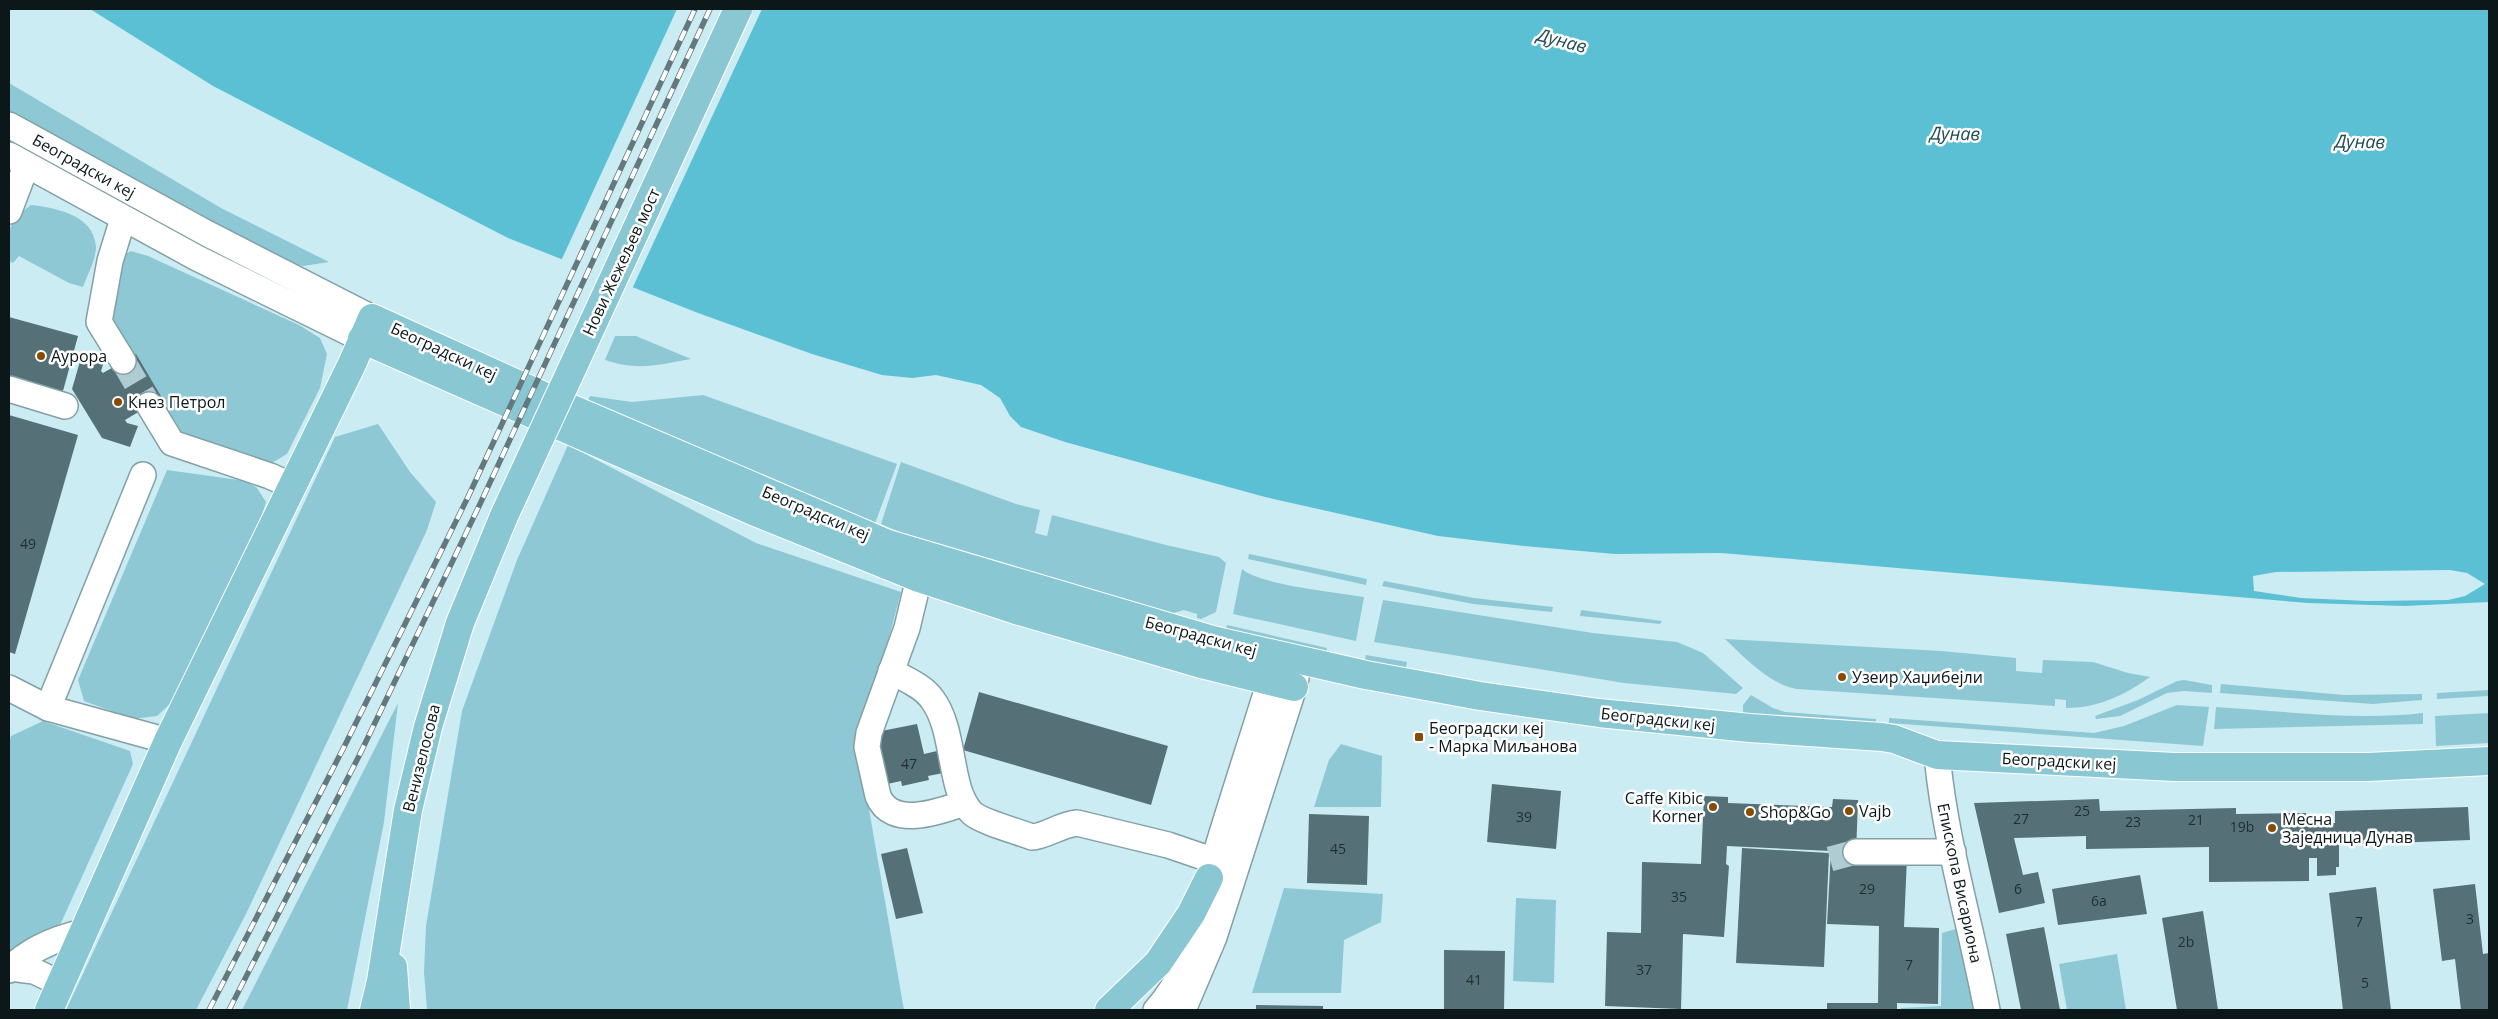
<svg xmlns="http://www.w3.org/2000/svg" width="2498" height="1019" viewBox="0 0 2498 1019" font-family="'Open Sans',sans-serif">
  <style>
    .green { fill: #8ec8d4 }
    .water { fill: #5cc0d4 }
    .pier { fill: #ccecf3 }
    .building { fill: #557177 }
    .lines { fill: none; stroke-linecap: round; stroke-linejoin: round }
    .minor-tunnel { stroke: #afccd2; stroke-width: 25; stroke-dasharray: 25 12; stroke-linecap: butt }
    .minor-casing { stroke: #82a0a6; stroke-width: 28 }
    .major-casing { stroke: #fff; stroke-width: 30 }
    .minor { stroke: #fff; stroke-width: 25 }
    .major { stroke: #89c7d2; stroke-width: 28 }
    .rail-casing { stroke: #64797d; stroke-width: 5.5 }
    .rail { stroke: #fff; stroke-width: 4; stroke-dasharray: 11; stroke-linecap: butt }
    .major-bridge-casing { stroke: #fff; stroke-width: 30; stroke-linecap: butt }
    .major-bridge { stroke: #89c7d2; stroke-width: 28 }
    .poi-dot { fill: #874c04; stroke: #fff; stroke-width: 2 }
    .labels { text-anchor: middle; stroke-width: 5; stroke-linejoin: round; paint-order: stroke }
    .number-label { font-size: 14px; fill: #1e2e30 }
    .street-label { font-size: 16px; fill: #0b1719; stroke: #fff }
    .poi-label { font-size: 16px; fill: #0b1719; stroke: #fff; text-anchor: start }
    .water-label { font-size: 18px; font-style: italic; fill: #204c55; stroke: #fff }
  </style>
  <rect width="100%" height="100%" fill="#ccecf3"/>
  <g class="green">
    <path d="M9,83L221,208L329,262L303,266L285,262L9,113Z"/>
    <path d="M31,205C57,208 94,215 96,247C96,259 87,276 83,287L69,283L19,256L13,263L9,261C9,230 5,225 31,205Z"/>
    <path d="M131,251L148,256L299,325L320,338L327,354L320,388L287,454L270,464L187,441L109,314L119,258Z"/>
    <path d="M615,336H636L691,359C658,365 637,371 605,360Z"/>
    <path d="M703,395L897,464L874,526L585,409L590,396L632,402Z"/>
    <path d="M378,424L410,472L436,502L427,530L246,914L196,1010H66L335,437Z"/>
    <path d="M568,445L756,543L901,592L859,752L904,1010H427L424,972L426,926L462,711L517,560Z"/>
    <path d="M901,462L1016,504L1040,510L1035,533L1047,536L1052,515L1166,545L1219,557L1226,563L1216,612L1201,619L1197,618V614L1184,610L1167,615L946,552L881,524Z"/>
    <path d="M167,470L246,481L257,488L266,502L261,518L170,704L157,716L133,719L84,701L78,680Z"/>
    <path d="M1249,554L1367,579L1366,585L1248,559Z"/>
    <path d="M1242,569C1260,585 1336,592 1364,597L1356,641L1233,614Z"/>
    <path d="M1384,581L1474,598L1553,607L1552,612L1473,604L1382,586Z"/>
    <path d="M1383,600L1593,633L1677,642L1703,653L1743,688L1736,694L1624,683L1374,642Z"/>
    <path d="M1581,610L1662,621L1660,624L1580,616Z"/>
    <path d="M1227,625L1327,648L1325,656L1225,633Z"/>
    <path d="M1725,639L1941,651L2016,658V671L2042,673L2043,660L2093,662L2128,673L2150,677C2125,695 2098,708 2066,708V700L2055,699V706L1797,689C1770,685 1744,657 1725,639Z"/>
    <path d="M1366,655L1407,662L1405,672L1364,664Z"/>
    <path d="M2184,680L2212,685V693L2184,691L2167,693L2120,716L2096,719L2095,716L2138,700L2177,681Z"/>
    <path d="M2221,684L2344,695L2422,694V700L2373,704L2220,693Z"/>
    <path d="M2489,690V696L2437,699V693Z"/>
    <path d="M1751,695L1773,708L1785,712L1876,719V725L1743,715V705Z"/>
    <path d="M398,703L384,822L347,1010H242Z"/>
    <path d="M2177,705L2209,707L2203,746L1889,723V718L2094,733L2124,726Z"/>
    <path d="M2216,707C2284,711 2355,721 2423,713V724L2214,729Z"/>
    <path d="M2489,713V743L2436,746L2435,716Z"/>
    <path d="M43,721L130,751L133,764L61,923L9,959V743L11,736Z"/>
    <path d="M1341,744L1382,756L1381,807H1314L1329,760Z"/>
    <path d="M1284,888L1383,894L1381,922L1344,940L1341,993H1252Z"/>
    <path d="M1516,898L1556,900L1554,983L1513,981Z"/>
    <path d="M1962,927L1976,1010H1901V1008L1941,1006L1942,933Z"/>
    <path d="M2117,954L2126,1010H2067L2059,964Z"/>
  </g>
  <path class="water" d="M90,9H2489V602L2405,606L2308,603L1721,553L1615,554L1524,546L1438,536L1265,497L1065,442L1021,427L1010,416L1000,398L981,385L936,375L912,378L882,375L812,354L698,313L508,238L213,86Z"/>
  <g class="pier">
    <path d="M677,9H762L632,289L561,261Z"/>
    <path d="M2450,570L2467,573L2485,584L2465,596L2448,600L2367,601L2301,598L2254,591L2253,576L2276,572Z"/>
  </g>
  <g class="building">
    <path d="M9,317L78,336L63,391L9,376Z"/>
    <path d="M83,351L105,358L101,371L103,373L136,354L162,398L125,420L127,423L138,426L130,447L102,438L72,389Z"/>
    <path d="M9,415L78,435L15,654L9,652Z"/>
    <path d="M979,692L1168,746L1151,805L963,750Z"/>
    <path d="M917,724L924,754L937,751L943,773L928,776L929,780L902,786L901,781L883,785L871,733Z"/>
    <path d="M1492,784L1561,791L1556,849L1487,842Z"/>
    <path d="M1704,796L1728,797V803L1832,807L1833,799L1858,800L1856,854L1907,857L1904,927L1939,928L1938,1004L1897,1003V1010H1827V1003H1878L1879,926L1827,924L1831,851L1727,846L1726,864L1729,866L1724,937L1683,934L1681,1009L1605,1006L1607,932L1641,933L1642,862L1701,864Z"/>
    <path d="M2099,799L2100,811L2236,808V814L2306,813V824L2335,823V811L2468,807L2470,840L2339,845V867H2336V875L2317,876V858H2309V881L2209,882V847L2086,849V836L2014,838L2023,875L2038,872L2045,903L1999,913L1974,803Z"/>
    <path d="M1309,814L1369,816L1367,885L1307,883Z"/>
    <path d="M907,848L923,913L896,919L881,854Z"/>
    <path d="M1742,848L1829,853L1824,967L1736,963Z"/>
    <path d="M2140,875L2147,914L2058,925L2052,889Z"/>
    <path d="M2475,884L2483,954L2489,953V1010H2461L2455,959L2442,961L2433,889Z"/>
    <path d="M2376,887L2391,1010H2343L2329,893Z"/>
    <path d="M2203,911L2218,1010H2177L2162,918Z"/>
    <path d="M2044,927L2060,1010H2021L2006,934Z"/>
    <path d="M1444,950L1505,951L1504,1010H1444Z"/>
    <path d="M1256,1005L1323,1006V1010H1256Z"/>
  </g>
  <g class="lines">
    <g class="minor-tunnel">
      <path d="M123,361L149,405"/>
      <path d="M1830,859L1856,852"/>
    </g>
    <defs>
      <g id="minor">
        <path d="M9,125L208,234L372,318"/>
        <path d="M9,155L197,258L362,339"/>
        <path d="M9,211L26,166"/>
        <path d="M123,361L99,322L110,261L123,219"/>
        <path d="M9,389L65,406"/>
        <path d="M149,405L172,443L270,476L292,486"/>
        <path d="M919,578L907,628L869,733L867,747L878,796C891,829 939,812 964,803"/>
        <path d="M891,671C905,679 923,686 932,699C956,730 948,790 972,813C980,821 1019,832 1032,837C1047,836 1059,825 1077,823L1168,845L1215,861"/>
        <path d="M9,688L48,708L168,741"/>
        <path d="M48,708L143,475"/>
        <path d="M1937,755C1945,841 1971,925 1987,1010"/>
        <path d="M1856,852H1953"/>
        <path d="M10,968L34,971L61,984"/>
        <path d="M9,970C29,949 57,938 84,932"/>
        <path d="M1156,1010C1190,974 1196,923 1209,877C1228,811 1250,746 1270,681L1275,670L1289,658L1296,678L1294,687L1214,937L1183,1010"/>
      </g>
      <g id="major">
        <path d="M362,339L753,511L919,578L1016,610L1205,665L1294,687"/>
        <path d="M393,967L396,1010"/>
        <path d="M49,1010L168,741L352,364L372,318L563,405L888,544L1212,640L1366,675L1480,696L1599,713L1750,728L1882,737L1894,739L1937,755L2175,767H2368L2489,761"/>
        <path d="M374,1010L381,981L408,810L428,727L460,623L504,516"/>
        <path d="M1109,1010L1158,963L1191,914L1209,878"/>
      </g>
    </defs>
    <use href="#minor" class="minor-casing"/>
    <use href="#major" class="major-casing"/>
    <use href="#minor" class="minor"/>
    <use href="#major" class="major"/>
    <defs>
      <g id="rail">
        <path d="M209,1010L344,747L468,497L695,9"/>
        <path d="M229,1010L359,756L480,504L710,9"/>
      </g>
    </defs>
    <use href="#rail" class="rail-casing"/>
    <use href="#rail" class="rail"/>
    <defs>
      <path id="major-bridge" d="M504,516L738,9"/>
    </defs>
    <use href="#major-bridge" class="major-bridge-casing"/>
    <use href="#major-bridge" class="major-bridge"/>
  </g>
  <g class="poi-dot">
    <circle cx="41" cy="356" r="5"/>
    <circle cx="118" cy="402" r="5"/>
    <circle cx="1842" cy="677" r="5"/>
    <rect x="1414" y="732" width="10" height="10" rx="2.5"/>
    <circle cx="1713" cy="807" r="5"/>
    <circle cx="1849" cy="811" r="5"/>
    <circle cx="1750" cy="812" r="5"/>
    <circle cx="2272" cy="828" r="5"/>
  </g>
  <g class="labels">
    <g class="number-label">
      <text x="28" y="549">49</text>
      <text x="909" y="769">47</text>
      <text x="2082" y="816">25</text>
      <text x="1524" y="822">39</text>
      <text x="2021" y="824">27</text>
      <text x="2196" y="825">21</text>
      <text x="2133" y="827">23</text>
      <text x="2242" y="832">19b</text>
      <text x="1338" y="854">45</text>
      <text x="1867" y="894">29</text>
      <text x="2018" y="894">6</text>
      <text x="1679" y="902">35</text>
      <text x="2099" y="906">6a</text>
      <text x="2470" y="924">3</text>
      <text x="2359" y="927">7</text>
      <text x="2186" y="947">2b</text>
      <text x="1909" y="970">7</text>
      <text x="1644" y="975">37</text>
      <text x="1474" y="985">41</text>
      <text x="2365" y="988">5</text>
    </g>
    <g class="street-label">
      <text transform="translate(84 166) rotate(29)" y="6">Београдски кеј</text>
      <text transform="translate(621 262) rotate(-65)" y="6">Нови Жежељев мост</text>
      <text transform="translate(444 351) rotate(25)" y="6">Београдски кеј</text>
      <text transform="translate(816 513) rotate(23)" y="6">Београдски кеј</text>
      <text transform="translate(1201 636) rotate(15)" y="6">Београдски кеј</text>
      <text transform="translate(1658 719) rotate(6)" y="6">Београдски кеј</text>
      <text transform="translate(421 758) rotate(-76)" y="6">Венизелосова</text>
      <text transform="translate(2059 761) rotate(3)" y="6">Београдски кеј</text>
      <text transform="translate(1960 883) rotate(78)" y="6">Епископа Висариона</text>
    </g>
    <g class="poi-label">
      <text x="51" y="362">Аурора</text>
      <text x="128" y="408">Кнез Петрол</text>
      <text x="1852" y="683">Узеир Хаџибејли</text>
      <text x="1429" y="734">Београдски кеј<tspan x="1429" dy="18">- Марка Миљанова</tspan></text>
      <text x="1703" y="804" text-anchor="end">Caffe Kibic<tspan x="1703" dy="18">Korner</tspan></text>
      <text x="1859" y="817">Vajb</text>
      <text x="1760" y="818">Shop&amp;Go</text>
      <text x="2282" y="825">Месна<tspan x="2282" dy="18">Заједница Дунав</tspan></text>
    </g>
    <g class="water-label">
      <text transform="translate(1562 41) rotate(15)" y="6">Дунав</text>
      <text transform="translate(1955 134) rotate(1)" y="6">Дунав</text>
      <text transform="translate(2360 142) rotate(1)" y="6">Дунав</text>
    </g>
  </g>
  <rect width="2498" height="1019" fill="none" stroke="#0b1719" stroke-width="20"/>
</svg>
